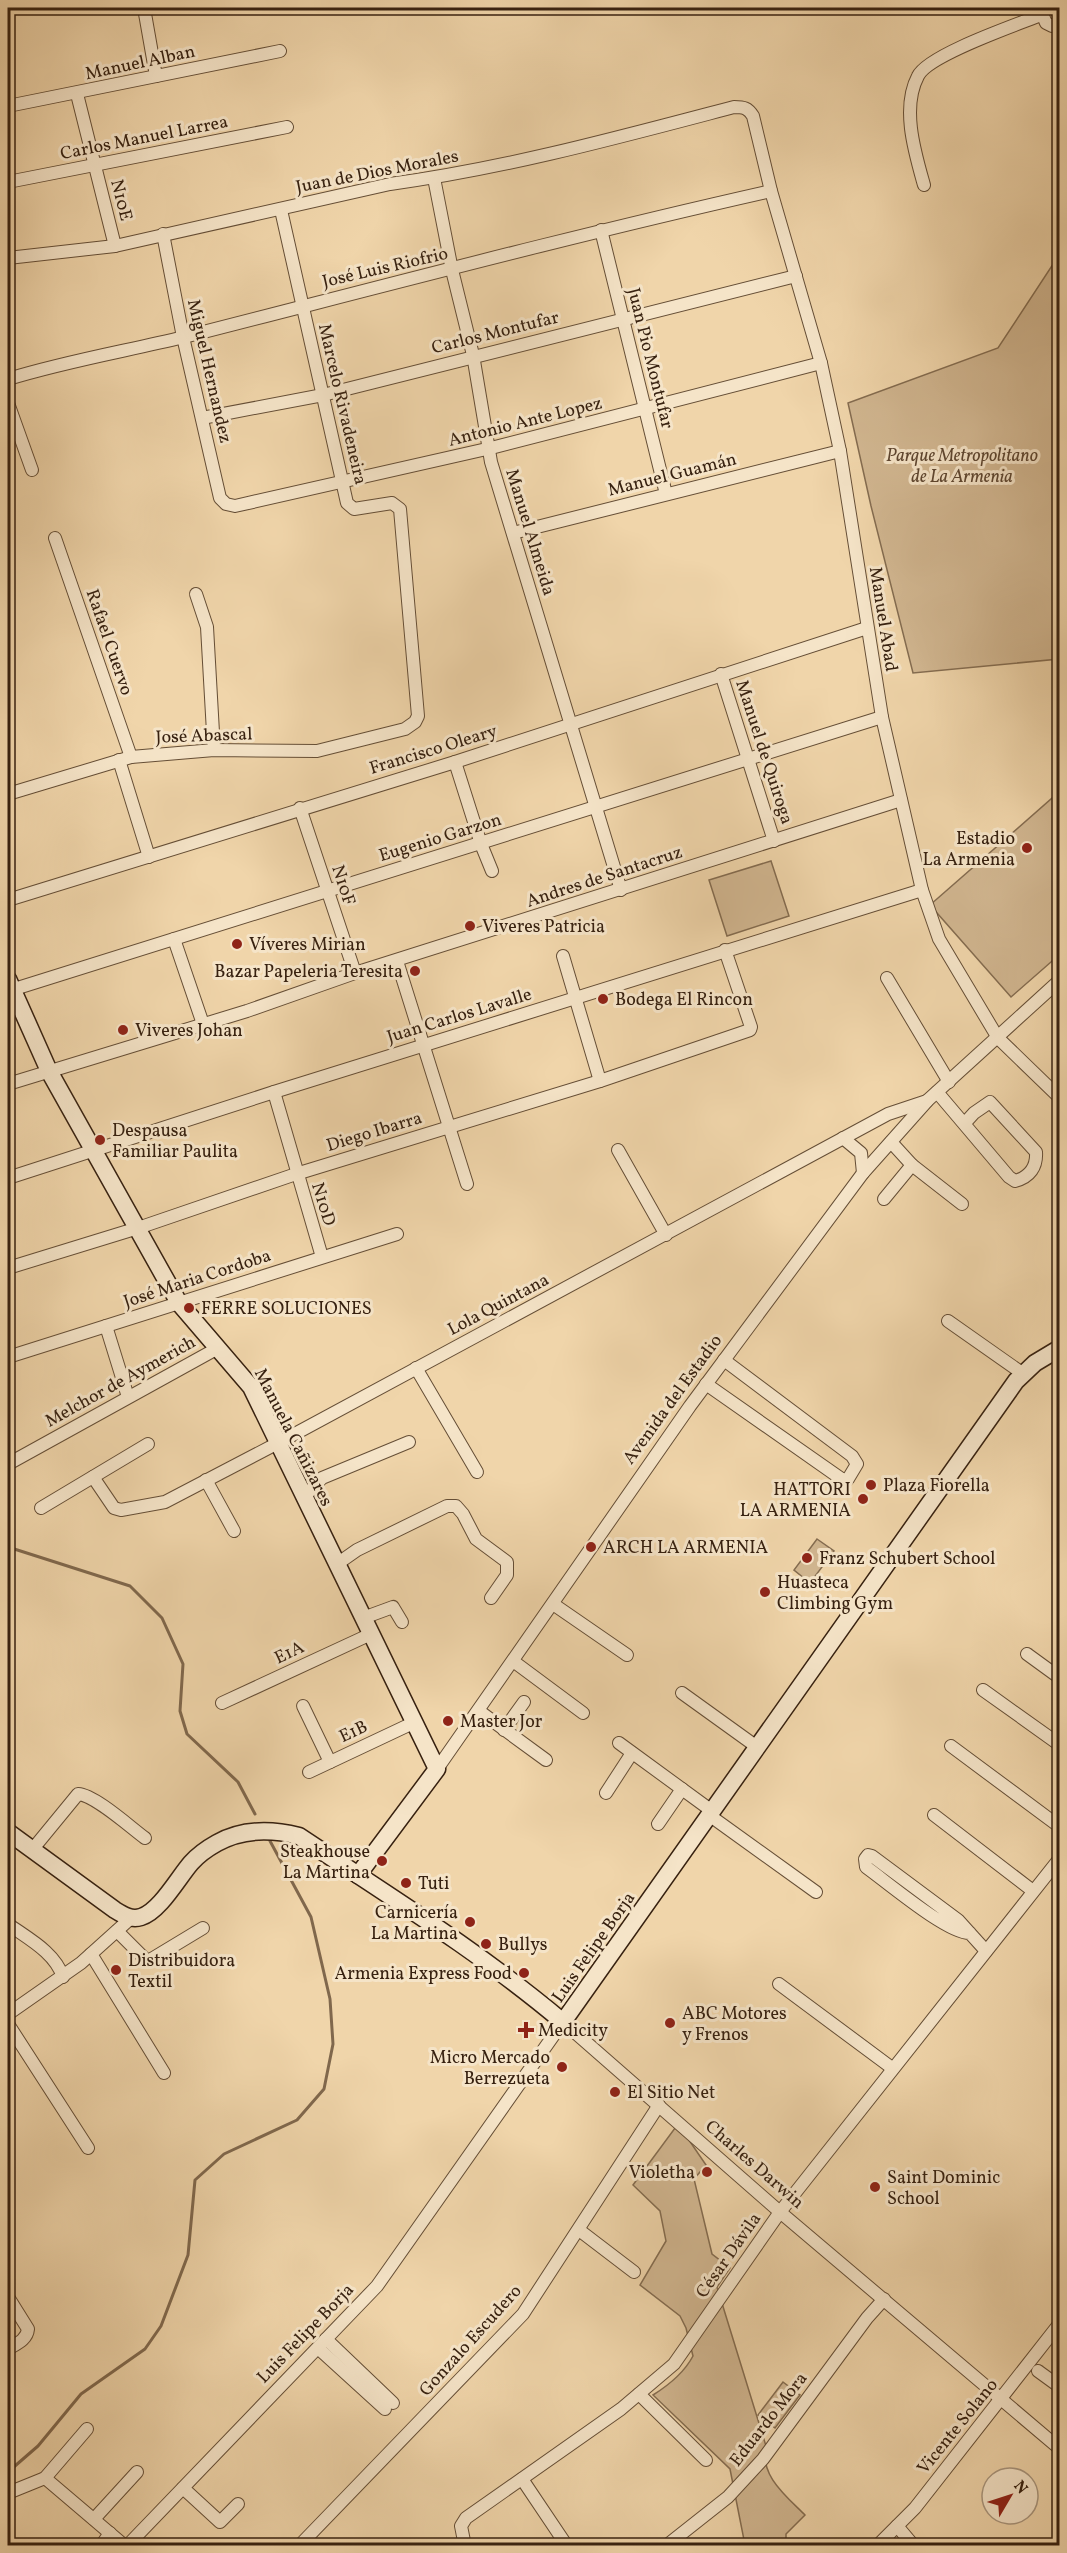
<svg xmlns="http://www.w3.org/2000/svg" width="1067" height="2553" viewBox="0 0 1067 2553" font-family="Vollkorn,serif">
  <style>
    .green { fill: #d1b690; stroke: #846c50; stroke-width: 1.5 }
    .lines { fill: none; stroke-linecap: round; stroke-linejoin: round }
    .stream { stroke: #80684d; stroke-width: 3 }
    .street-casing { stroke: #654e36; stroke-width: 14 }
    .secondary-casing { stroke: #372110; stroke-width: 19 }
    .street { stroke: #f5e4c8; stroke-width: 12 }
    .secondary { stroke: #f5e4c8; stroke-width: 16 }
    .poi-dot { fill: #8f2418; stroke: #f5e4c8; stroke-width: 2 }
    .labels { text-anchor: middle; stroke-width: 6; stroke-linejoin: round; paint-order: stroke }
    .street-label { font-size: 18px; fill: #372110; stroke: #f5e4c8 }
    .park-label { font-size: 18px; font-style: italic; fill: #5e4630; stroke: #f5e4c8 }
    .poi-label { font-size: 18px; fill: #372110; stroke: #f5e4c8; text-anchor: start }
  </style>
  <rect width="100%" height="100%" fill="#f0d5aa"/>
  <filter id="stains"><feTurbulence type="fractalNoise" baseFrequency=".00333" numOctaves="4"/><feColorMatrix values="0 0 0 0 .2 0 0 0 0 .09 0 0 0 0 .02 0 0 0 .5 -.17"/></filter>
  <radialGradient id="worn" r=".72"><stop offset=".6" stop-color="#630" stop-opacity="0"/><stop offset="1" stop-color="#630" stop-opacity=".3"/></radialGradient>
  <g class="green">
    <path d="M1059,255V659L913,673L871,506L848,403L998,348Z"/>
    <path d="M1059,792V955L1011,997L930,905Z"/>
    <path d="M771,861L789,916L727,936L709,880Z"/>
    <path d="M817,1539L834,1551L810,1583L794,1570Z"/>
    <path d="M678,2124L706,2165L694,2179L712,2254L730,2268L717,2287L766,2446C759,2475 786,2496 805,2515L786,2534V2545H745L730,2469L653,2395C669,2385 684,2373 693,2356L686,2328L680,2316L640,2285L666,2241L660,2211L633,2185Z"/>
    <path d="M783,2382L800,2395L775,2428L758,2415Z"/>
  </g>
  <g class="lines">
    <g class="stream">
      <path d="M8,1547L130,1586L162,1618L183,1664L180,1711L187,1734L238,1782L255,1814"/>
      <path d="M8,2472L38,2446L81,2394L145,2349L161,2326L188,2255L195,2180L224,2154L297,2120L324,2089L333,2044L330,1999L311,1917L270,1841"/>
    </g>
    <defs>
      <g id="street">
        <path d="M144,8L156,76"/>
        <path d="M1040,9L1046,23L1052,26L1060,23"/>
        <path d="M77,94L115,246"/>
        <path d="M8,106L280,51"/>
        <path d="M434,178L452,270L473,355L491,462L621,890"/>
        <path d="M8,182L287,127"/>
        <path d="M924,185C915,153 901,108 918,76C928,55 1016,25 1041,15"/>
        <path d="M601,230L666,494"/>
        <path d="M163,234L183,337L220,498L226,504L235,506L491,448L821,363"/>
        <path d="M8,258L115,246L390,184C507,168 620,137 734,107C744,107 748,108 753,116L771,191L821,363L840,451L882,717L922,890L939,939L998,1038L1060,1098"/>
        <path d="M8,379C66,361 126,351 184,337C380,287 575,235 771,191"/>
        <path d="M8,403L32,470"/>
        <path d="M202,418L323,395L796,276"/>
        <path d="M513,533L840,451"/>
        <path d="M55,538L131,757"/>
        <path d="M196,594L207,627L214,750"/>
        <path d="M721,674L774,841"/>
        <path d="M119,760L149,857"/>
        <path d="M455,762L481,844L492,871"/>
        <path d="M8,794L131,757L214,750L317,751L405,729L415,722L418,716L400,509L392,503L354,509L347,503L281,210"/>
        <path d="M300,808L355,973"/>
        <path d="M8,900L455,762L867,628"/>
        <path d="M174,939L203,1024"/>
        <path d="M563,956L600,1081"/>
        <path d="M397,961L467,1184"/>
        <path d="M887,978L949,1082"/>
        <path d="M8,991L882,717"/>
        <path d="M8,1084L247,1011L355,973L901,800"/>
        <path d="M274,1092L322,1257"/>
        <path d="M937,1092L1009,1177L1015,1181C1030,1177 1037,1167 1036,1152L990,1102L974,1113L964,1124"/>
        <path d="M843,1138L861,1153L863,1173"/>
        <path d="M891,1142L912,1165L962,1204"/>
        <path d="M618,1150L666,1235"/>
        <path d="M8,1178L274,1092L922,890"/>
        <path d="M884,1199L912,1165"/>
        <path d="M8,1268L138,1228L296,1174L600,1081L750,1030L751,1027L725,950"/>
        <path d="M948,1321L1022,1373"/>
        <path d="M106,1326L128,1397"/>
        <path d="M8,1357L397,1234"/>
        <path d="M416,1368L477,1472"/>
        <path d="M706,1384L843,1480L848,1479L857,1464L852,1456L724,1360"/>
        <path d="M8,1464L218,1348"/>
        <path d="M93,1477L114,1508L121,1510L165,1502L278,1443L888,1114L927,1101"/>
        <path d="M206,1480L234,1531"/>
        <path d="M304,1497L322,1478L409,1442"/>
        <path d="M41,1508L148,1444"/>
        <path d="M337,1564L357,1550L447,1506H456L463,1514L476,1539L507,1562V1575L491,1598"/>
        <path d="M553,1604L627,1655"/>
        <path d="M363,1618L393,1607L402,1622"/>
        <path d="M1027,1654L1060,1678"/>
        <path d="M513,1661L583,1713"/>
        <path d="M983,1690L1060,1745"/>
        <path d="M682,1693L757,1747"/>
        <path d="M222,1703L371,1634"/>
        <path d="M303,1706L330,1762"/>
        <path d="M479,1711L546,1760"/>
        <path d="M504,1730L524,1702"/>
        <path d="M619,1743L712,1811"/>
        <path d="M951,1746L1060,1827"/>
        <path d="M437,1769L690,1406L863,1173L928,1100L1060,980"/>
        <path d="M309,1772L413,1723"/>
        <path d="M606,1793L632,1753"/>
        <path d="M709,1815L816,1892"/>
        <path d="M934,1815L1033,1891"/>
        <path d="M658,1824L682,1789"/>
        <path d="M32,1850L78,1794C95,1795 130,1827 145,1838"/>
        <path d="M8,1924C27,1938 55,1952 63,1977"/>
        <path d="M117,1931L145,1959L150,1960L203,1928"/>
        <path d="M970,1933C948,1934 887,1882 866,1867L865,1859L868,1855L872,1856L958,1920L986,1951"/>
        <path d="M91,1954L164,2073"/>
        <path d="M779,1984L892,2068"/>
        <path d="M8,2014L81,1963L131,1918"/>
        <path d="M8,2024L88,2148"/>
        <path d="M579,2230L634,2272"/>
        <path d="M8,2297L28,2329C27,2340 16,2344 8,2349"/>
        <path d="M326,2339L393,2403"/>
        <path d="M318,2348L385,2409"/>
        <path d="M1038,2371L1060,2387"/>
        <path d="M639,2394L706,2460"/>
        <path d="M45,2478L125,2546"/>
        <path d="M522,2479L567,2546"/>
        <path d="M183,2488L220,2522L238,2504"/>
        <path d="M8,2493L45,2478L87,2429"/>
        <path d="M94,2519L137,2472"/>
        <path d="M897,2526L914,2546"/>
        <path d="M101,2546L110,2533"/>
        <path d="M127,2546L377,2286L563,2022L780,2212L1060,2449"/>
        <path d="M299,2546L523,2314L659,2105"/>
        <path d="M465,2546L461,2526L466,2518L621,2409L674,2364L780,2212L1060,1858"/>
        <path d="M666,2546L728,2497L763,2459L867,2318L884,2299"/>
        <path d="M877,2546L915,2508L1060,2323"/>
      </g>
      <g id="secondary">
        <path d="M8,979L49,1071L179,1303L251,1387L437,1769L358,1875"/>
        <path d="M8,1832L115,1910C123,1915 131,1920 141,1917C160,1911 178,1878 191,1863C198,1855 208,1848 217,1843C242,1829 271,1829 299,1836C389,1896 480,1952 563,2022L1016,1381L1035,1363L1060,1348"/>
      </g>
    </defs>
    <use href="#street" class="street-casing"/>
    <use href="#secondary" class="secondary-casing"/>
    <use href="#street" class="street"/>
    <use href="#secondary" class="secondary"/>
  </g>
  <g class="poi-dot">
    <circle cx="1027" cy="848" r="6"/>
    <circle cx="470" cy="926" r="6"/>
    <circle cx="237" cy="944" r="6"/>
    <circle cx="415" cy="971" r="6"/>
    <circle cx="603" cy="999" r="6"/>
    <circle cx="123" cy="1030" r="6"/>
    <circle cx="100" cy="1140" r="6"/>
    <circle cx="189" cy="1308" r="6"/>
    <circle cx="871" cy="1485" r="6"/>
    <circle cx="863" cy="1499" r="6"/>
    <circle cx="591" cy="1547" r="6"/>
    <circle cx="807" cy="1558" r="6"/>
    <circle cx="765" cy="1592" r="6"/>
    <circle cx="448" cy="1721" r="6"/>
    <circle cx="382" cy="1861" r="6"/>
    <circle cx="406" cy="1883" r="6"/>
    <circle cx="470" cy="1922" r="6"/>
    <circle cx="486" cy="1944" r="6"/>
    <circle cx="116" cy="1970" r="6"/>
    <circle cx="524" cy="1973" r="6"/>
    <circle cx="670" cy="2023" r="6"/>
    <path d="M523 2021h6v6h6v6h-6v6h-6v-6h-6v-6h6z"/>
    <circle cx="562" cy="2067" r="6"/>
    <circle cx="615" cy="2092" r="6"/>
    <circle cx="707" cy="2172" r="6"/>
    <circle cx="875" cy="2187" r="6"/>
  </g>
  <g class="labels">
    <g class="street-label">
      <text transform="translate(140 62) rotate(-12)" y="6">Manuel Alban</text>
      <text transform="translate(144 137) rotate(-11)" y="6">Carlos Manuel Larrea</text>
      <text transform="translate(377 171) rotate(-11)" y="6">Juan de Dios Morales</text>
      <text transform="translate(122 200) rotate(76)" y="6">N10E</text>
      <text transform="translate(385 267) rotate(-13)" y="6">José Luis Riofrio</text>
      <text transform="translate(495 332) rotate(-14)" y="6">Carlos Montufar</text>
      <text transform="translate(651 358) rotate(76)" y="6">Juan Pio Montufar</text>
      <text transform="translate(210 371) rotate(77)" y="6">Miguel Hernandez</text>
      <text transform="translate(343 404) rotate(77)" y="6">Marcelo Rivadeneira</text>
      <text transform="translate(525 421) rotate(-14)" y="6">Antonio Ante Lopez</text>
      <text transform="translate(672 474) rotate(-14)" y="6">Manuel Guamán</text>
      <text transform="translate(531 532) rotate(73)" y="6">Manuel Almeida</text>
      <text transform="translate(884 619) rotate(81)" y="6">Manuel Abad</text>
      <text transform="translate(110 642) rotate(71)" y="6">Rafael Cuervo</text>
      <text transform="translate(204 735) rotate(-2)" y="6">José Abascal</text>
      <text transform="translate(433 749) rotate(-17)" y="6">Francisco Oleary</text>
      <text transform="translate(765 752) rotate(72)" y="6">Manuel de Quiroga</text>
      <text transform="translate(440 837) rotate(-17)" y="6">Eugenio Garzon</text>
      <text transform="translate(604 876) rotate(-18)" y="6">Andres de Santacruz</text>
      <text transform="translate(344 885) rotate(72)" y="6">N10F</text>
      <text transform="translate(459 1015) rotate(-17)" y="6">Juan Carlos Lavalle</text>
      <text transform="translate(374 1131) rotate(-17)" y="6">Diego Ibarra</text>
      <text transform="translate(324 1204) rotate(73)" y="6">N10D</text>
      <text transform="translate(197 1278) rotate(-18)" y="6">José Maria Cordoba</text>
      <text transform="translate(498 1304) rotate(-28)" y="6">Lola Quintana</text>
      <text transform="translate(120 1381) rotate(-29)" y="6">Melchor de Aymerich</text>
      <text transform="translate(672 1399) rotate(-54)" y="6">Avenida del Estadio</text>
      <text transform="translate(294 1437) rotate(63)" y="6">Manuela Cañizares</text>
      <text transform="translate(289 1652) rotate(-25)" y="6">E1A</text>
      <text transform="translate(353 1731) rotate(-25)" y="6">E1B</text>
      <text transform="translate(593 1947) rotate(-55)" y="6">Luis Felipe Borja</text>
      <text transform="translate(755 2164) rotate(41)" y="6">Charles Darwin</text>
      <text transform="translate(728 2255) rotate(-55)" y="6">César Dávila</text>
      <text transform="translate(305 2333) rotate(-46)" y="6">Luis Felipe Borja</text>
      <text transform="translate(470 2340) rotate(-48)" y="6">Gonzalo Escudero</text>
      <text transform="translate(768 2419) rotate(-52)" y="6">Eduardo Mora</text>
      <text transform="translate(957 2426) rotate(-51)" y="6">Vicente Solano</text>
    </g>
    <g class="park-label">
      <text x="962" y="461">Parque Metropolitano<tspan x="962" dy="21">de La Armenia</tspan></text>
    </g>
    <g class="poi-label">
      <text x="1015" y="844" text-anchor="end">Estadio<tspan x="1015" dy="21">La Armenia</tspan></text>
      <text x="482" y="932">Viveres Patricia</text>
      <text x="249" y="950">Víveres Mirian</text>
      <text x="403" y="977" text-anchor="end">Bazar Papeleria Teresita</text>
      <text x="615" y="1005">Bodega El Rincon</text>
      <text x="135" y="1036">Viveres Johan</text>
      <text x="112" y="1136">Despausa<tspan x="112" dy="21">Familiar Paulita</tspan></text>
      <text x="201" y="1314">FERRE SOLUCIONES</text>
      <text x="883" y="1491">Plaza Fiorella</text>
      <text x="851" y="1495" text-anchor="end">HATTORI<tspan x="851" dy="21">LA ARMENIA</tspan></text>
      <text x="603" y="1553">ARCH LA ARMENIA</text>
      <text x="819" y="1564">Franz Schubert School</text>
      <text x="777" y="1588">Huasteca<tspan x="777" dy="21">Climbing Gym</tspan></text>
      <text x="460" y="1727">Master Jor</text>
      <text x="370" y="1857" text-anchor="end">Steakhouse<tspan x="370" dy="21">La Martina</tspan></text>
      <text x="418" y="1889">Tuti</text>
      <text x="458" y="1918" text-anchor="end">Carnicería<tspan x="458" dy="21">La Martina</tspan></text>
      <text x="498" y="1950">Bullys</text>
      <text x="128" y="1966">Distribuidora<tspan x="128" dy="21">Textil</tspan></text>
      <text x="512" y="1979" text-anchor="end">Armenia Express Food</text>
      <text x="682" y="2019">ABC Motores<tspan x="682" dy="21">y Frenos</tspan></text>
      <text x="538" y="2036">Medicity</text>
      <text x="550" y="2063" text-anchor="end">Micro Mercado<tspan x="550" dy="21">Berrezueta</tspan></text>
      <text x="627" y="2098">El Sitio Net</text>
      <text x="695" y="2178" text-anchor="end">Violetha</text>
      <text x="887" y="2183">Saint Dominic<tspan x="887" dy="21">School</tspan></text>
    </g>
  </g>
  <rect width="1067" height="2553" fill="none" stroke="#f0d5aa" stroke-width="30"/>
  <rect x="9" y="9" width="1049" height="2535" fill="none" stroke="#372110" stroke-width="3"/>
  <rect x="15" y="15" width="1037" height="2523" fill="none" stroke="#372110" stroke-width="1.5"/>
  <g transform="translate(1010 2496) rotate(51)"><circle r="28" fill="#f5e4c8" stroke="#a9967e" stroke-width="1.5"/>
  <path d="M0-4.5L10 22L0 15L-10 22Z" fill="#8f2418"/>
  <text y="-9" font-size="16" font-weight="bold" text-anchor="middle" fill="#372110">N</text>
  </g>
  <rect width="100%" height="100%" filter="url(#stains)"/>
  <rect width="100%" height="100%" fill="url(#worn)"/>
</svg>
